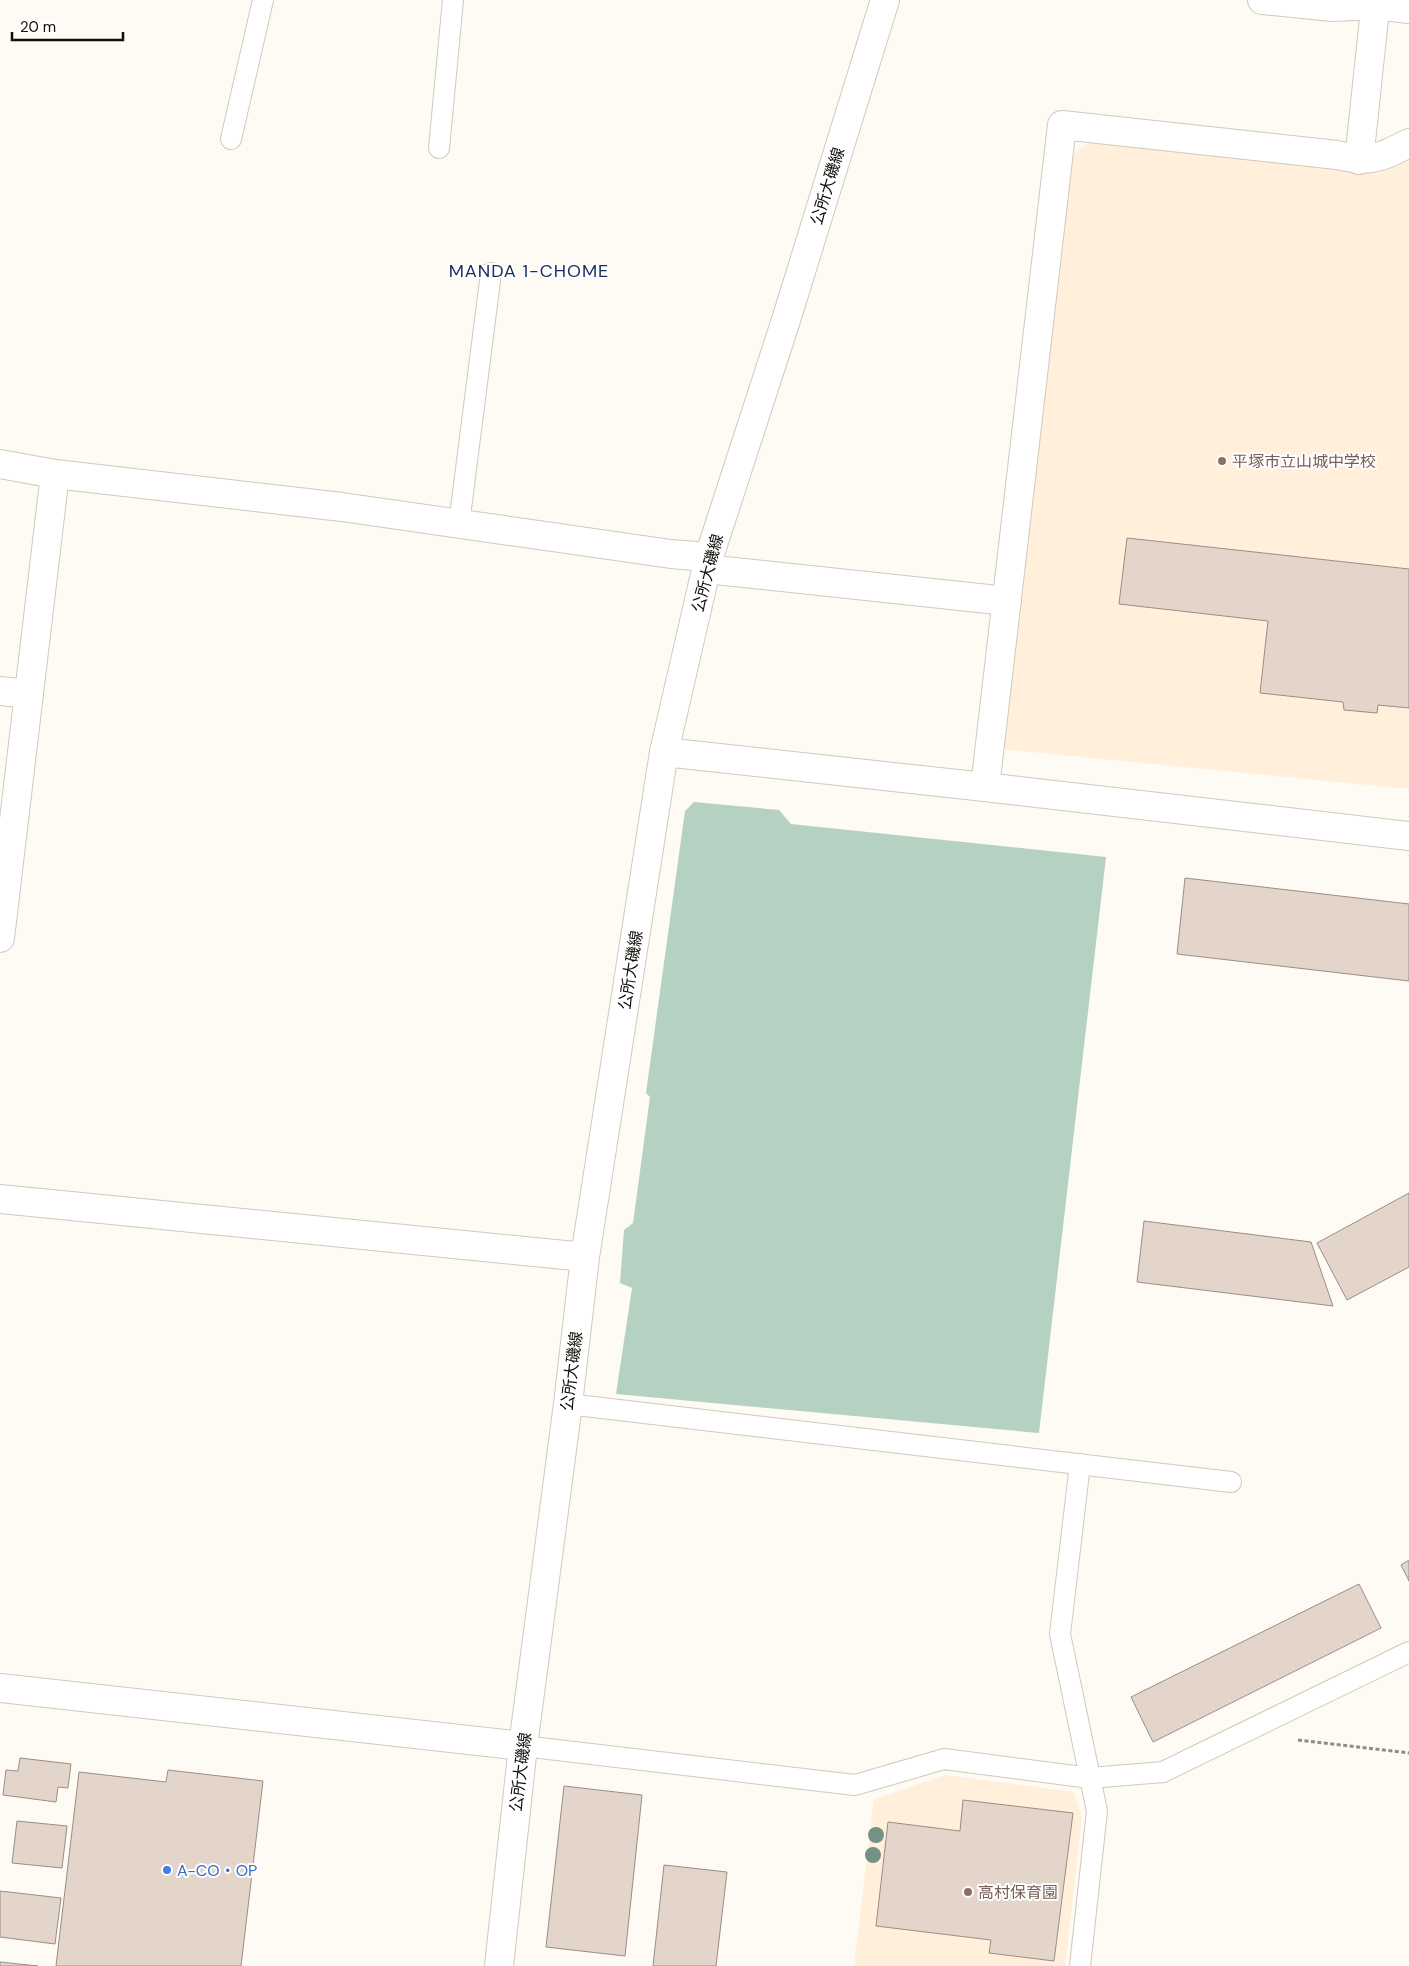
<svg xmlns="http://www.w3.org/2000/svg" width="1409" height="1966" viewBox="0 0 1409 1966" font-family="'DM Sans','Noto Sans JP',sans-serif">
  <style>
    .built { fill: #ffefdb }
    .green { fill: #b4d1c2 }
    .building { fill: #e4d5cb; stroke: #9b8d85 }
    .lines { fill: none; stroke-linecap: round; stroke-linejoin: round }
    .lane-casing { stroke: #d3c8bb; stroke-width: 22 }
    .street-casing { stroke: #d3c8bb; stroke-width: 30 }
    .secondary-casing { stroke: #d3c8bb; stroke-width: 30 }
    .path { stroke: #908c87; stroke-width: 3; stroke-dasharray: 4 2.5; stroke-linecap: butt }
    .lane { stroke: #fff; stroke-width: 20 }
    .street { stroke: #fff; stroke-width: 28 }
    .secondary { stroke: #fff; stroke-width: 28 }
    .tree { fill: #729384 }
    .education-dot { fill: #8d6e63; stroke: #fff; stroke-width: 2 }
    .shop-dot { fill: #3f7fe0; stroke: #fff; stroke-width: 2 }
    .labels { text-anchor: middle; stroke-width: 4; stroke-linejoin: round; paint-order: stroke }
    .street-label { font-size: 16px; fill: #120f0a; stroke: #fff }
    .education-label { font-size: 16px; fill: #785e54; stroke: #fff; text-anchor: start }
    .shop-label { font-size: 16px; fill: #366cbe; stroke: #fff; text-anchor: start }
    .neighbourhood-label { font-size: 18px; letter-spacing: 1px; fill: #192e65; stroke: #fff }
  </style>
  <rect width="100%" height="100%" fill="#fefaf4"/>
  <g class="built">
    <path d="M1092,140L1378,174L1409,158V789L1001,749L1073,155Z"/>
    <path d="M945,1775L1074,1792L1082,1818L1065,1966H854L874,1799Z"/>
  </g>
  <path class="green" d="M694,802L779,810L791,824L1106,857L1039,1433L616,1394L632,1288L620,1283L624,1230L633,1223L650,1097L646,1093L685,811Z"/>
  <g class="building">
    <path d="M1127,538L1409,569V708L1378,705L1377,713L1344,710L1343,702L1260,693L1268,621L1119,604Z"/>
    <path d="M1185,878L1409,904V981L1177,954Z"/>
    <path d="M1409,1193V1267L1347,1300L1317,1243Z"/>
    <path d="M1144,1221L1311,1242L1333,1306L1137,1282Z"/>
    <path d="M1409,1560V1581L1401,1565Z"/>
    <path d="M1359,1584L1381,1628L1153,1742L1131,1697Z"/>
    <path d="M20,1758L71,1764L68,1788L58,1787L56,1802L3,1795L6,1770L18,1771Z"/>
    <path d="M168,1770L263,1781L241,1966H56L79,1772L166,1782Z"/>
    <path d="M564,1786L642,1795L625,1956L546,1947Z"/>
    <path d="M963,1800L1073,1813L1054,1961L989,1953L991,1940L876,1926L888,1822L960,1831Z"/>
    <path d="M17,1821L67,1826L62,1868L12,1863Z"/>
    <path d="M664,1865L727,1872L716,1966H653Z"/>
    <path d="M0,1891L61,1898L55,1944L0,1937Z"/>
    <path d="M0,1962L38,1966H0Z"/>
  </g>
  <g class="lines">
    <defs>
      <g id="lane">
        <path d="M231,139L263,0"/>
        <path d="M439,148L453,0"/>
        <path d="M459,524L491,273"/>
        <path d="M568,1404L1231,1482"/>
        <path d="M523,1746L855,1785L944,1759L1090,1778L1163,1772L1409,1652"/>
        <path d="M1080,1966L1097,1811L1060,1634L1080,1464"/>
      </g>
      <g id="street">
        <path d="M1262,0L1333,7L1376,5L1409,9"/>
        <path d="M1359,160L1376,0"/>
        <path d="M0,464L55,474"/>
        <path d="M706,569L1007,601"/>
        <path d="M0,691L29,694"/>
        <path d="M985,787L1062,125L1337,155C1370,163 1380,158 1409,143"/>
        <path d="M0,938L55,474L342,507L671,554L709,557"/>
        <path d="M0,1199L585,1257"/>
        <path d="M0,1688L523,1746"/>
      </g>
      <g id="secondary">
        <path d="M664,752L985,787L1409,836"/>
        <path d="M499,1966L523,1746L568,1404L585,1257L664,752L709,557L786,320L885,0"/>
      </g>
    </defs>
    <use href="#lane" class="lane-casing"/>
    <use href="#street" class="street-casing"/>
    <use href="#secondary" class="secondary-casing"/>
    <path class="path" d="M1298,1740L1409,1753"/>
    <use href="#lane" class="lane"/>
    <use href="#street" class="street"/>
    <use href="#secondary" class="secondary"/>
  </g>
  <g class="tree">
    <circle cx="876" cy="1835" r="8"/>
    <circle cx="873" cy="1855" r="8"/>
  </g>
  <g class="education-dot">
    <circle cx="1222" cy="461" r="5"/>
    <circle cx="968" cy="1892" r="5"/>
  </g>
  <circle class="shop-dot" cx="167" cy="1870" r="5"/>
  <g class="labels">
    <g class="street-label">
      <text transform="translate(827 186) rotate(-73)" y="6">公所大磯線</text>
      <text transform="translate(707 573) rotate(-75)" y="6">公所大磯線</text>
      <text transform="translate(630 970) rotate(-81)" y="6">公所大磯線</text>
      <text transform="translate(571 1371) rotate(-83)" y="6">公所大磯線</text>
      <text transform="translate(520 1772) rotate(-83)" y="6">公所大磯線</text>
    </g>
    <g class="education-label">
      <text x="1232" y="467">平塚市立山城中学校</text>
      <text x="978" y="1898">高村保育園</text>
    </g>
    <g class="shop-label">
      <text x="177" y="1876">A-CO・OP</text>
    </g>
    <g class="neighbourhood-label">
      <text x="529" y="277">MANDA 1-CHOME</text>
    </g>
  </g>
  <path d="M12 32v8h111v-8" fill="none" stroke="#120f0a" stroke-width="2.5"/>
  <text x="20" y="32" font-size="15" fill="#120f0a" stroke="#ffffff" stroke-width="4" paint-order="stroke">20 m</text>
</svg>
